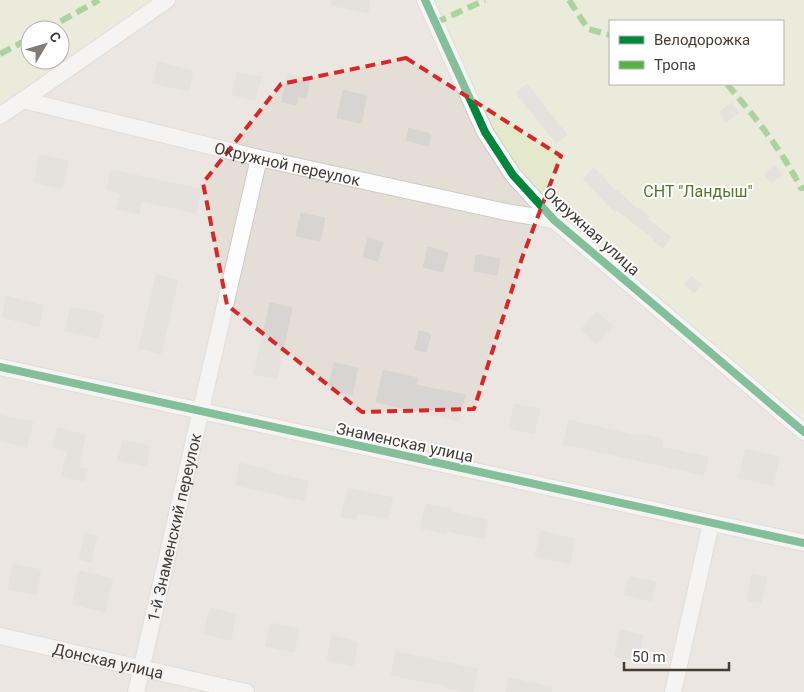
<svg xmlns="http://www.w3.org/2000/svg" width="804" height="692" viewBox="0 0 804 692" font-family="Roboto,sans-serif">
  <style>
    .residential { fill: #e4ded7 }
    .green { fill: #e3e9ca; fill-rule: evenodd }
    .building { fill: #d8d4d1; stroke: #d8d4d0 }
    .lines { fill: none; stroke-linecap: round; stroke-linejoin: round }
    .minor-casing { stroke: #cecac7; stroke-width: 18 }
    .minor { stroke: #fdfcfc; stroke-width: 16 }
    .quiet { stroke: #57b346; stroke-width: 6; stroke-dasharray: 12 6; stroke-linecap: butt }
    .cycleway-casing { stroke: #fff; stroke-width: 11 }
    .cycleway { stroke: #00873e; stroke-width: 8 }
    .marked { fill: none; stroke: #d62828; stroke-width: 4; stroke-dasharray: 10 6; stroke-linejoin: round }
    .labels { text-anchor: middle; stroke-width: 4; stroke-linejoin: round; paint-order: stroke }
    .street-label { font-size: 16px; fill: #463c36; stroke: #fff }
    .park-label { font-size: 16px; fill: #56762a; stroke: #fff }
  </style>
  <rect width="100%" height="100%" fill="#f0edea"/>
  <path class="residential" d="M150,0H435L501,144L538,192L804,419V692H0V103Z"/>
  <g class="green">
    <path d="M0,0H150L0,103ZM30,30H60V60H30Z"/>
    <path d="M435,0H804V416L765,388L538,192L501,144ZM610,21H783V84H610Z"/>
  </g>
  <g class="building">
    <path d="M332,0H370L368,13L331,5Z"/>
    <path d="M158,62L193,71L188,91L153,83Z"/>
    <path d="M237,72L261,77L255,100L232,95Z"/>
    <path d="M288,74L310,79L306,98L298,96L296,105L282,102Z"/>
    <path d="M527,84L567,135L556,143L516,93Z"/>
    <path d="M343,90L367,96L361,123L337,118Z"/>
    <path d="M732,103L739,113L726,122L719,112Z"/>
    <path d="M409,128L431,134L428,146L406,140Z"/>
    <path d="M40,155L68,161L62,189L34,182Z"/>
    <path d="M775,165L782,175L771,183L764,174Z"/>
    <path d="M594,168L616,191L617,190L638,210L639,208L649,217L647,219L671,237L663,248L653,241L654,239L617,210L615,212L583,179Z"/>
    <path d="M111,170L201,189L196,213L141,201L139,214L117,209L121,193L107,190Z"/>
    <path d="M301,213L325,218L320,241L296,236Z"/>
    <path d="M368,238L383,242L378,261L363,257Z"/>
    <path d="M428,247L448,253L443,272L423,267Z"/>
    <path d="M476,255L500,259L497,275L474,271Z"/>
    <path d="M156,275L178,280L161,354L139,348Z"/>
    <path d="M691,276L701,284L694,293L684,285Z"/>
    <path d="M7,296L43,306L39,327L2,317Z"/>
    <path d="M270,303L292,308L277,379L254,374Z"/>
    <path d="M71,307L104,314L98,338L65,331Z"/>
    <path d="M597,312L613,326L596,344L581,329Z"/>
    <path d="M419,331L431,334L426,352L415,349Z"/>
    <path d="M334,363L358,368L352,395L328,390Z"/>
    <path d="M383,370L418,378L416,385L465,395L459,421L376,402Z"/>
    <path d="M514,404L540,409L534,434L509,428Z"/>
    <path d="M0,415L33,422L27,447L0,441Z"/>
    <path d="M569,420L638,436L639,434L663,439L661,447L708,457L704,475L563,444Z"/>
    <path d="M58,428L86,435L78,467L87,469L84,481L62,476L67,451L53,448Z"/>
    <path d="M123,440L150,446L146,466L118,460Z"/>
    <path d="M746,449L779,457L773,485L739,478Z"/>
    <path d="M240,463L271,470L270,472L308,481L304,501L236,485Z"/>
    <path d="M348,488L393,498L388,519L357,513L356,520L341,517Z"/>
    <path d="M426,504L452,509L451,512L488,520L484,539L447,531L446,534L420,528Z"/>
    <path d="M541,531L575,539L570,564L535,556Z"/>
    <path d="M85,533L97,536L91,562L79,559Z"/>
    <path d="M13,564L41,570L36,595L8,589Z"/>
    <path d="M80,571L113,579L105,612L72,604Z"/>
    <path d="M752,574L767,577L761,603L747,600Z"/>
    <path d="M630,576L656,582L652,601L625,595Z"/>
    <path d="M210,608L236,614L231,640L204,634Z"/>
    <path d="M271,623L299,629L294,652L265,646Z"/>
    <path d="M620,630L643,635L637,662L614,656Z"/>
    <path d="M332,636L358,642L353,666L327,660Z"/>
    <path d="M396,652L478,669L473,692H465L446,688V686L391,675Z"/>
    <path d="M509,678L552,687L551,692H506Z"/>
  </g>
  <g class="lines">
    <defs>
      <g id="minor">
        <path d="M425,0L485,132L513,175L554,220L804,432"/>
        <path id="s1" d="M23,100L259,158L506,212L554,220"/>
        <path d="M0,116L167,0"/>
        <path d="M0,367L804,543"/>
        <path id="s2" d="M0,636L246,692"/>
        <path id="s3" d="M136,692L259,158"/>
        <path d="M673,692L711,523"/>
      </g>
    </defs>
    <use href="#minor" class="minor-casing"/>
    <use href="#minor" class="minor"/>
    <g class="quiet">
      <path d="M569,0L588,29L610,35"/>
      <path d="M435,23L485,0"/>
      <path d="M45,30L99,0"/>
      <path d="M0,54L30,38"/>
      <path d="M727,84C755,117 781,149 801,188H804"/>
    </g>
    <defs>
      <g id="cycleway">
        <path d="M425,0L485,132L513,175L554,220L804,432"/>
        <path d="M0,367L804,543"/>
      </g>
    </defs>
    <use href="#cycleway" class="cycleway-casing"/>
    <use href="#cycleway" class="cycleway"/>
  </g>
  <path d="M0 0H804V692H0ZM406,58L561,156L522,258L474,409L362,412L227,305L203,183L281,84Z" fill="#f0edea" fill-opacity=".55" fill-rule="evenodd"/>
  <path class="marked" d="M406,58L561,156L522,258L474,409L362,412L227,305L203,183L281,84Z"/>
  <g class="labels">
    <g class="street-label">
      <text dy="6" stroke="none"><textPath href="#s1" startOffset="272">Окружной переулок</textPath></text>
      <text transform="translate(592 231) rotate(42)" y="6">Окружная улица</text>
      <text transform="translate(405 442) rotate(12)" y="6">Знаменская улица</text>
      <text dy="6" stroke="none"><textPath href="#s3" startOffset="169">1-й Знаменский переулок</textPath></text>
      <text dy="6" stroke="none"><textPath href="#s2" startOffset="111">Донская улица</textPath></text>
    </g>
    <g class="park-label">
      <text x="698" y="197">СНТ "Ландыш"</text>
    </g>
  </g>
  <rect x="609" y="20" width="175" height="65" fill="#ffffff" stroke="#b5b1af"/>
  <rect x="619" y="36" width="25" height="8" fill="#00873e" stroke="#b5b1af"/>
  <text x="654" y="45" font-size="15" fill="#463c36">Велодорожка</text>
  <rect x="619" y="61" width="25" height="8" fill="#57b346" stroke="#b5b1af"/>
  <text x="654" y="70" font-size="15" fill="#463c36">Тропа</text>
  <g transform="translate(45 45) rotate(52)"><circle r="24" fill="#ffffff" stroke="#b5b1af"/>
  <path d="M0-4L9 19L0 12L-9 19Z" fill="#827a75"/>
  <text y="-8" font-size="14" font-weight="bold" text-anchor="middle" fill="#463c36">С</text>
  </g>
  <path d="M624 662v8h105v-8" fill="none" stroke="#463c36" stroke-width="2.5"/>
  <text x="632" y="662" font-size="15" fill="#463c36" stroke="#ffffff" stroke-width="4" paint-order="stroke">50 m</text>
</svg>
